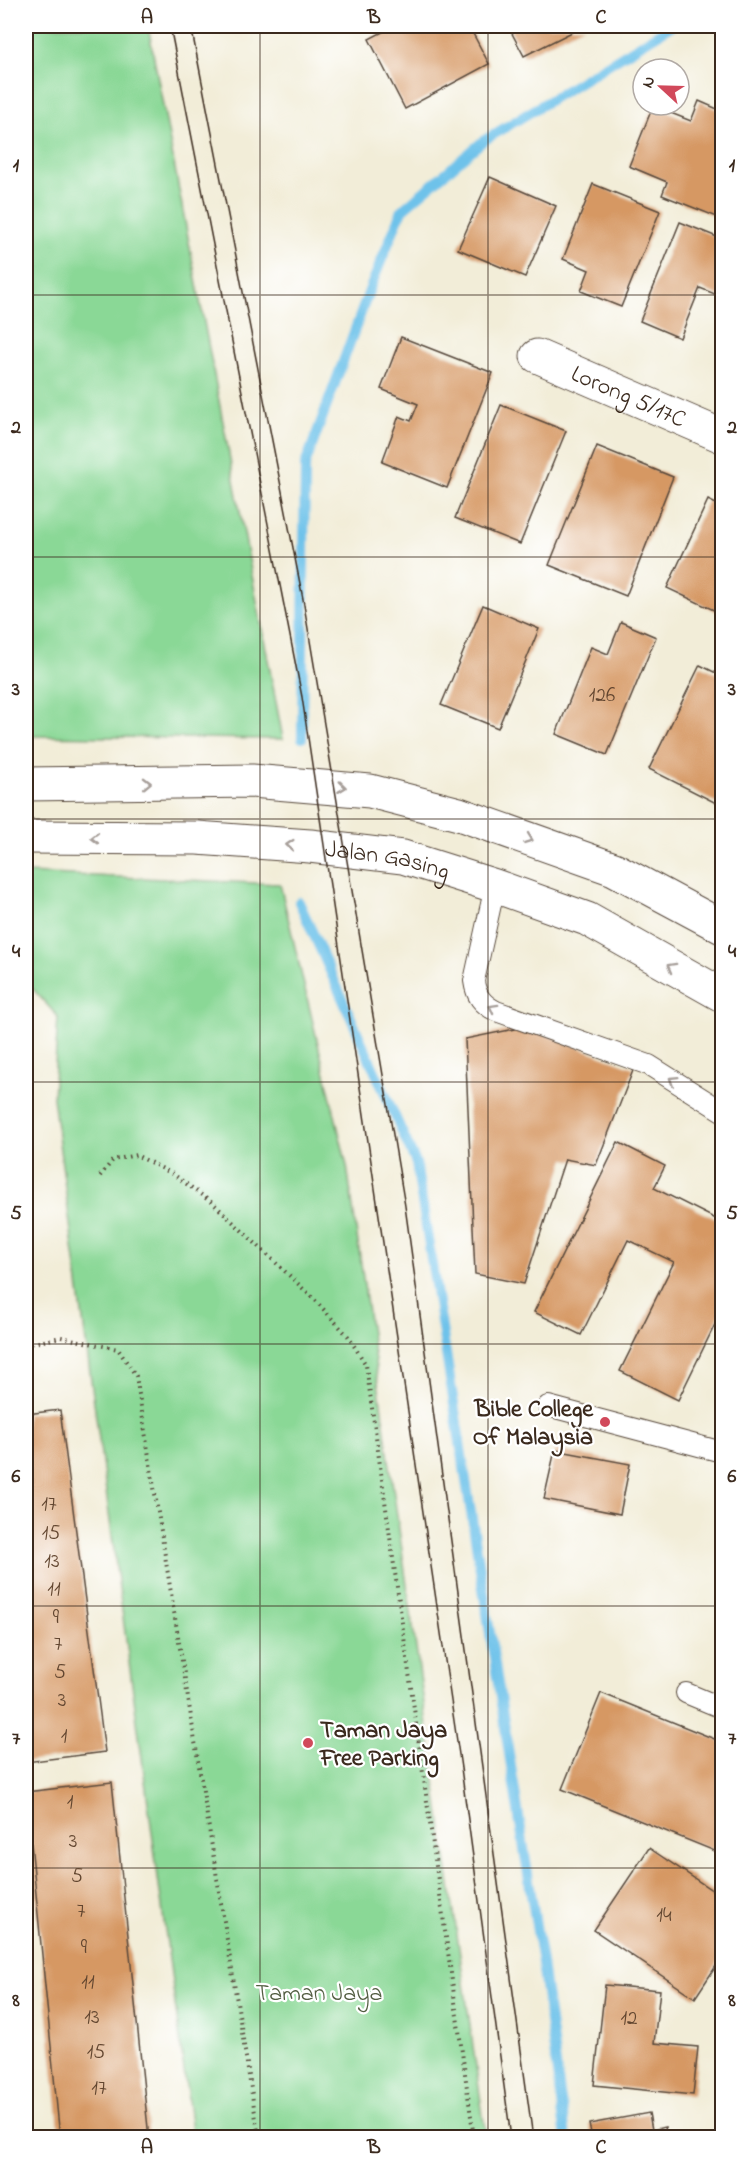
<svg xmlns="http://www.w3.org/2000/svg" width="748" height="2163" viewBox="0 0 748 2163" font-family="'Indie Flower',sans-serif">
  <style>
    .green { fill: #8ad896; stroke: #62815a; stroke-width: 1.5 }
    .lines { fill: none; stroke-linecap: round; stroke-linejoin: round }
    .stream { stroke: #6ec2ea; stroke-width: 10 }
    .building { fill: #d69864 }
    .lane-casing { stroke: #56473a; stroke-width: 22 }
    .street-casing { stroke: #56473a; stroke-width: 35 }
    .primary-casing { stroke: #56473a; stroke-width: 35 }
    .path { stroke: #56473a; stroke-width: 4; stroke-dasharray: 1.5 4.5; stroke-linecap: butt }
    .lane { stroke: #fff; stroke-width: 20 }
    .street { stroke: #fff; stroke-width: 33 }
    .primary { stroke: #fff; stroke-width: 33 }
    .tram { stroke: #3b2a1e; stroke-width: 1.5 }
    .oneway { stroke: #a79f9a }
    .grid { fill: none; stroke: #3b2a1e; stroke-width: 1.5; stroke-opacity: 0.55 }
    .poi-dot { fill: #d1495b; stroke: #fff; stroke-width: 2 }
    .labels { text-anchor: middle; stroke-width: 4.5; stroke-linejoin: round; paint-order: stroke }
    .number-label { font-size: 21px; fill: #624630 }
    .street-label { font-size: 24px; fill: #3b2a1e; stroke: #fff }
    .poi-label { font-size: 24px; font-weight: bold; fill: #3b2a1e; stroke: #fff; text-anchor: end }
    .park-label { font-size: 24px; fill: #535e42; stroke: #fff }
    .neatline { fill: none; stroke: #3b2a1e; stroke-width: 2 }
    .grid-label { font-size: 20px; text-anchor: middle; font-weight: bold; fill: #3b2a1e }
  </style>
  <rect width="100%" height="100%" fill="#fff"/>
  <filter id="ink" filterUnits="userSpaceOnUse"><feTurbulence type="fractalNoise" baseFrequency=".0167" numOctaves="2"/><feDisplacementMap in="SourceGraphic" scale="12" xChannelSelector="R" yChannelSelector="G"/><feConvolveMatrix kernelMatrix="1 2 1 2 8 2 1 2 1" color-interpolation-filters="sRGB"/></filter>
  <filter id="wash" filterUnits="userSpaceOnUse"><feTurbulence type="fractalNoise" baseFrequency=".008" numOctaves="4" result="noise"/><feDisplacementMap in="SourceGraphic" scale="24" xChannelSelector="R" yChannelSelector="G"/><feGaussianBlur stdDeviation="1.35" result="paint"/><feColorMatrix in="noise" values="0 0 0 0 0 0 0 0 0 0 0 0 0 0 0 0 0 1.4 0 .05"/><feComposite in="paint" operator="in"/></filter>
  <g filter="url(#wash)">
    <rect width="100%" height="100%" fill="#f2edd8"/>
    <g class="green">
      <path d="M26,26H148L283,739L26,736Z"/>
      <path d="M26,873L280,884L347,1166L486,2137H193L53,1098L58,1017L33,989L26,986Z"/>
    </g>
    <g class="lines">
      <g class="stream">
        <path d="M302,738L305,465L369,291L402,210L483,141L671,26"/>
        <path d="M299,902L416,1163L542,1963L566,2138"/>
      </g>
    </g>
    <g id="blocks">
      <g class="building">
        <path d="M394,26H469L489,64L405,109L369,39Z"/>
        <path d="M508,26H584L524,56Z"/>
        <path d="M699,101L722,111V219L662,195L667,182L629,166L653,106L691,121Z"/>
        <path d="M490,177L556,206L525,277L458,249Z"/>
        <path d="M593,184L660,211L621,307L581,291L589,270L563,259Z"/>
        <path d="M680,222L722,239V297L700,288L680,338L640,321Z"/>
        <path d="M401,337L493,373L447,488L382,462L399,416L411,421L418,404L381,389Z"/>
        <path d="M501,405L566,431L520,544L455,518Z"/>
        <path d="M597,446L673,477L626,596L549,565Z"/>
        <path d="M708,500L722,507V607L720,613L667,588Z"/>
        <path d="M483,605L539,629L498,728L441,705Z"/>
        <path d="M621,622L656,637L607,755L556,734L591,647L608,654Z"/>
        <path d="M700,665L722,676V806L649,769Z"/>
        <path d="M525,1027L634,1068L596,1165L565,1159L524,1284L475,1274L465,1039Z"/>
        <path d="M618,1142L665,1166L654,1188L722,1222V1310L678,1400L620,1371L674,1262L628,1240L581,1335L534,1312Z"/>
        <path d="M60,1410L105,1752L26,1762V1414Z"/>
        <path d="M555,1450L630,1464L620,1514L544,1499Z"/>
        <path d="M601,1693L722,1742V1854L562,1789Z"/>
        <path d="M112,1782L149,2138H60L26,1792Z"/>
        <path d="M649,1848L722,1897V1957L695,1998L594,1930Z"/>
        <path d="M605,1985L660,1990L654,2043L698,2047L693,2095L594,2085Z"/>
        <path d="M649,2113L652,2130L665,2127L667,2138H592L589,2124Z"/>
      </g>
    </g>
  </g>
  <g filter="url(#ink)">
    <use href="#blocks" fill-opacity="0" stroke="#56473a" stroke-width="1.5"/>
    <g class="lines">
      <defs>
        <g id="lane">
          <path d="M495,886L474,981C476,996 482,1004 496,1011L649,1065L722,1111"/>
          <path d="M548,1406L722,1452"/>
          <path d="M686,1693L722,1708"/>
        </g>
        <g id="street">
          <path id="s1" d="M537,356L722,436"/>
        </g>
        <g id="primary">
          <path d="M26,784L252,781L370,791L459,814L614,869L722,927"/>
          <path id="s2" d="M26,837L197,838L310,846L403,857L495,886L587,919L722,995"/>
        </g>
      </defs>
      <use href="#lane" class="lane-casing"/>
      <use href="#street" class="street-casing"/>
      <use href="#primary" class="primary-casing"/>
      <g class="path">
        <path d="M100,1176L113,1160L136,1155L173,1174L215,1205L314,1299L348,1336L366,1365L474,2138"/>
        <path d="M26,1345L61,1337L118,1349L136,1376L259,2138"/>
      </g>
      <use href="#lane" class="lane"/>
      <use href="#street" class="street"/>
      <use href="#primary" class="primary"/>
      <g class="tram">
        <path d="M170,26L302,697L461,1768L511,2138"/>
        <path d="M191,26L303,599L405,1206L533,2138"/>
      </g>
    </g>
    <defs><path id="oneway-chevron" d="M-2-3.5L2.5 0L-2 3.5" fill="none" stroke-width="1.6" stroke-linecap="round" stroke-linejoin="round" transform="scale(1.5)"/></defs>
    <g class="oneway">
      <use href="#oneway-chevron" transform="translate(147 783) rotate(-1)"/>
      <use href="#oneway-chevron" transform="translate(342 787) rotate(7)"/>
      <use href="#oneway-chevron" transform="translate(95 838) rotate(-180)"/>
      <use href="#oneway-chevron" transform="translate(529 839) rotate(20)"/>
      <use href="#oneway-chevron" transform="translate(290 845) rotate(-176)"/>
      <use href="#oneway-chevron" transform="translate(671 967) rotate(-151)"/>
      <use href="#oneway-chevron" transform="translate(493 1008) rotate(-151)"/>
      <use href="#oneway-chevron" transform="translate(673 1080) rotate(-148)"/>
    </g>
  </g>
  <path class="grid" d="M260,26V2138M488,26V2138M26,295H722M26,557H722M26,819H722M26,1082H722M26,1344H722M26,1606H722M26,1868H722"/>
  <g class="poi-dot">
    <circle cx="605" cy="1422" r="6"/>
    <circle cx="308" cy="1743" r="6"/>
  </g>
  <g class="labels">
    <g class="number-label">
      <text x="602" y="701">126</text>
      <text x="49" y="1510">17</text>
      <text x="51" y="1539">15</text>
      <text x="52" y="1567">13</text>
      <text x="54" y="1595">11</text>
      <text x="56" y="1623">9</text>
      <text x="58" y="1650">7</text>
      <text x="60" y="1678">5</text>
      <text x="62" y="1706">3</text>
      <text x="64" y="1742">1</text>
      <text x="70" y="1808">1</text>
      <text x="73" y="1847">3</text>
      <text x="77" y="1882">5</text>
      <text x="81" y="1917">7</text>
      <text x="664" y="1921">14</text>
      <text x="84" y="1953">9</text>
      <text x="88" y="1988">11</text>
      <text x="92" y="2023">13</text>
      <text x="629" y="2024">12</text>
      <text x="96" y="2058">15</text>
      <text x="99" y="2094">17</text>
    </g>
    <g class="street-label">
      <text dy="8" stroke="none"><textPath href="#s1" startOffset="100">Lorong 5/17C</textPath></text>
      <text dy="8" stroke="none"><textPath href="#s2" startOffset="363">Jalan Gasing</textPath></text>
    </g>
    <g class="poi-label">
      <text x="593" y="1416">Bible College<tspan x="593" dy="28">Of Malaysia</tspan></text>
      <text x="320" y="1737" text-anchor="start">Taman Jaya<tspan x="320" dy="28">Free Parking</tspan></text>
    </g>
    <g class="park-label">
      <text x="319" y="2000">Taman Jaya</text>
    </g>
  </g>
  <rect width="748" height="2163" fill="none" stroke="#fff" stroke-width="66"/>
  <g transform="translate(661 87) rotate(292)"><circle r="28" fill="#ffffff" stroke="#b1aaa5" stroke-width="1.5"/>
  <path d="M0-4.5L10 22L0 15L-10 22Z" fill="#d1495b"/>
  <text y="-9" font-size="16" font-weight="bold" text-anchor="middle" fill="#3b2a1e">N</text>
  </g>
  <rect x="33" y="33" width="682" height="2097" class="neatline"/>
  <g class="grid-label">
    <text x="147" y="23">A</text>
    <text x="374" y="23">B</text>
    <text x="601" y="23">C</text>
    <text x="16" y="171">1</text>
    <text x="732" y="171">1</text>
    <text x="16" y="433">2</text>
    <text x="732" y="433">2</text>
    <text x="16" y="695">3</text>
    <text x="732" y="695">3</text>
    <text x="16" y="957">4</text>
    <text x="732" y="957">4</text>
    <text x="16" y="1219">5</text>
    <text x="732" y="1219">5</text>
    <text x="16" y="1482">6</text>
    <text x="732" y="1482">6</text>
    <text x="16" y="1744">7</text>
    <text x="732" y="1744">7</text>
    <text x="16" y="2006">8</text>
    <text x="732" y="2006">8</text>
    <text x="147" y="2153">A</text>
    <text x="374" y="2153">B</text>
    <text x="601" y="2153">C</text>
  </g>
</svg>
